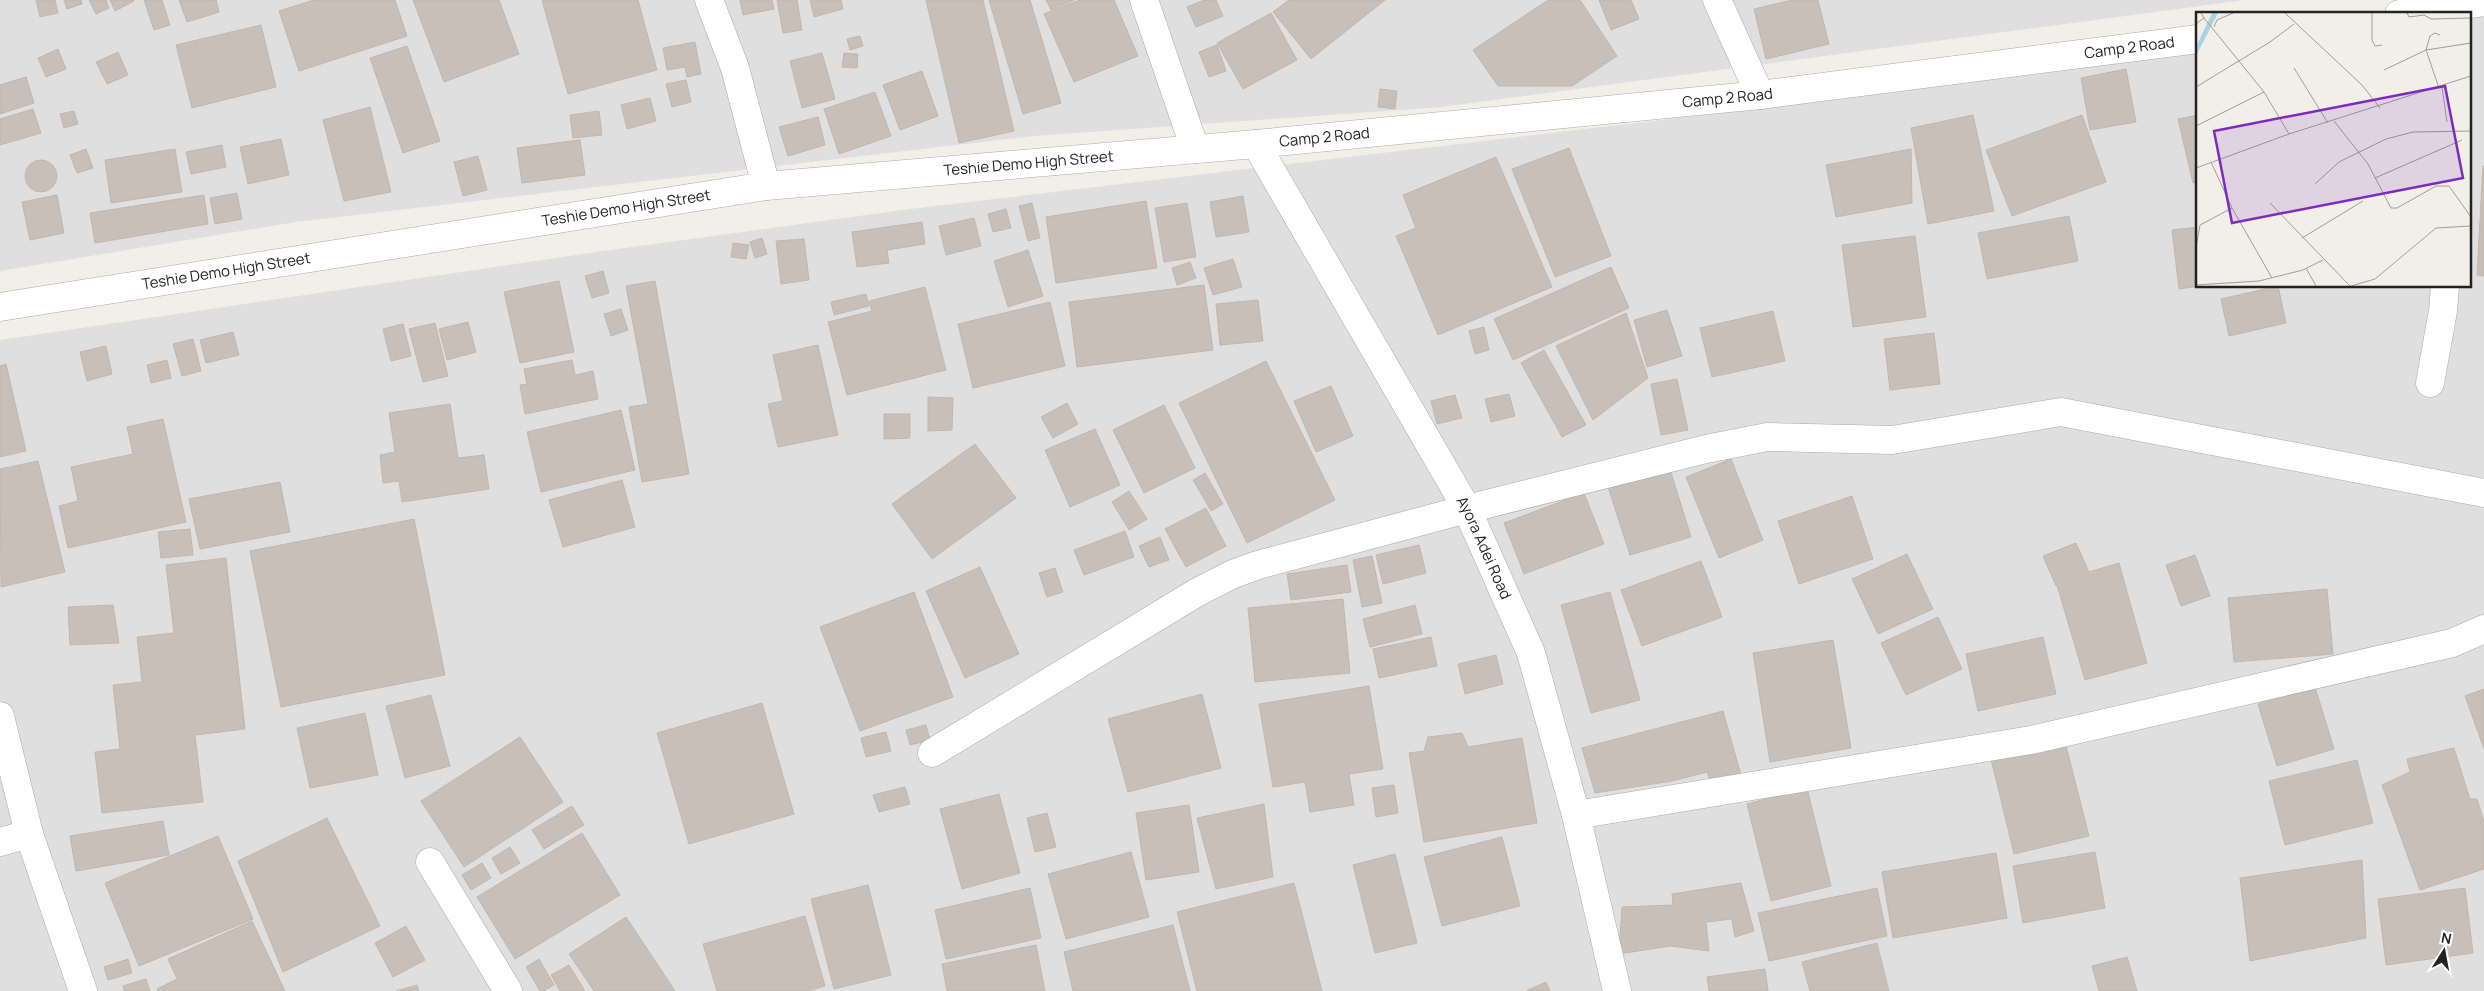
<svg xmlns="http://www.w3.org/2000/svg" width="2484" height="991" viewBox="0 0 2484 991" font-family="Manrope,sans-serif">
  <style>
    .residential { fill: #e0dfdf }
    .building { fill: #c7bfb8; stroke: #c4b6ab }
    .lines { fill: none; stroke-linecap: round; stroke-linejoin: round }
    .minor-casing { stroke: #a9a9a9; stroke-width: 29 }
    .minor { stroke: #fff; stroke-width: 28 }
    .labels { text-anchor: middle; stroke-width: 5; stroke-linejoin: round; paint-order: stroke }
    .street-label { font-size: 15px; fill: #222; stroke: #fff }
    .inset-road { fill: none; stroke: #9f9d99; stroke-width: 1 }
    .view { fill: #7b2cbf; fill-opacity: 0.15; stroke: #7b2cbf; stroke-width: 2.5 }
    .inset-edge { fill: none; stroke: #222; stroke-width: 2.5 }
  </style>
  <rect width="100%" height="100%" fill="#f2efe9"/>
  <g class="residential">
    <path d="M0,0H2245L1442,107L1034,136L296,222L0,271Z"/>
    <path d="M2484,13V991H0V340L610,250L910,209L1712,114L2198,51V286H2470V15Z"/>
  </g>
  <g class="building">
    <path d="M36,0H55L58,13L40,17Z"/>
    <path d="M64,0H81L82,4L67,9Z"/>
    <path d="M89,0H106L109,8L96,14Z"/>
    <path d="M110,0H134V1L115,11Z"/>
    <path d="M144,0H162L170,25L154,30Z"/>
    <path d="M179,0H216L219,12L187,22Z"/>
    <path d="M314,0H395L407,36L299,71L279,11Z"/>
    <path d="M413,0H499L519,54L444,82Z"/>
    <path d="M542,0H638L657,70L568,94Z"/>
    <path d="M740,0H772L774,9L743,15Z"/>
    <path d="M777,0H797L802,30L783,33Z"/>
    <path d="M810,0H841L843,9L814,17Z"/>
    <path d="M926,0H983L1014,131L959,143Z"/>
    <path d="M989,0H1030L1061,103L1023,114Z"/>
    <path d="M1046,0H1074L1051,10Z"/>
    <path d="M1079,0H1114L1138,56L1074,82L1044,14Z"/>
    <path d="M1204,0H1216L1223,16L1196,27L1187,7Z"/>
    <path d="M1289,0H1385L1311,59L1273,12Z"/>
    <path d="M1548,0H1580L1617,56L1572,86H1498L1473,50Z"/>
    <path d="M1599,0H1631L1639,19L1611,30Z"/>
    <path d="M1792,0H1818L1829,44L1766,59L1754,9Z"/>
    <path d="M1271,13L1297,60L1243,89L1217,43Z"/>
    <path d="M261,25L276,87L192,108L176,45Z"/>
    <path d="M860,36L863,46L850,50L847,39Z"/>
    <path d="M695,42L701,74L687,77L685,67L667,70L663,48Z"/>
    <path d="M1217,45L1226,71L1209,77L1199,52Z"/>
    <path d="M407,46L440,141L403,153L370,58Z"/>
    <path d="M58,49L66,69L46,77L38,58Z"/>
    <path d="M118,52L128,75L107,84L96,62Z"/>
    <path d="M822,53L835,99L802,108L790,61Z"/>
    <path d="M844,53L858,54L857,68L842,67Z"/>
    <path d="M2126,69L2136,122L2090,130L2081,78Z"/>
    <path d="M922,71L938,116L900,130L883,85Z"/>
    <path d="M26,77L34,103L0,114V85Z"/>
    <path d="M686,80L691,102L672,107L666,84Z"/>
    <path d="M1380,89L1397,91L1395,109L1378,107Z"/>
    <path d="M875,92L891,136L839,154L824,109Z"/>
    <path d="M650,98L656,121L627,129L621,105Z"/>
    <path d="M370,107L391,192L344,201L323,120Z"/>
    <path d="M33,109L41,133L0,145V119Z"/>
    <path d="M74,111L78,124L64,128L60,114Z"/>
    <path d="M599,111L602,135L573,138L570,115Z"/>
    <path d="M1973,115L1994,211L1928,224L1911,128Z"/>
    <path d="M2082,115L2106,182L2012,216L1986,150Z"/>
    <path d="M2198,115V182L2193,183L2178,119Z"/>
    <path d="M818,117L825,145L788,156L779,127Z"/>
    <path d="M281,139L289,175L248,184L240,147Z"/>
    <path d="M580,140L585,175L522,183L517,148Z"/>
    <path d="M222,145L226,167L191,174L186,152Z"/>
    <path d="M1569,148L1611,256L1555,277L1512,169Z"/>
    <path d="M86,149L93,168L77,173L70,155Z"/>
    <path d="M175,149L182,192L111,203L105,160Z"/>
    <path d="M1911,149L1912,203L1836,217L1826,165Z"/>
    <path d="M478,156L487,190L463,196L454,162Z"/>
    <path d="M1496,157L1552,287L1438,335L1396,236L1416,228L1403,195Z"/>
    <circle cx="41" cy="176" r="16"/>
    <path d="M2483,166H2484V276L2477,275Z"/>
    <path d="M237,193L242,219L215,224L210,198Z"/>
    <path d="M57,195L64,233L30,240L22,202Z"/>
    <path d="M204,195L208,224L95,243L90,213Z"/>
    <path d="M1243,196L1249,232L1216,237L1210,202Z"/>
    <path d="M1146,201L1157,268L1056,283L1046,217Z"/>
    <path d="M1032,203L1040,238L1028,241L1019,206Z"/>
    <path d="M1187,203L1196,257L1164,262L1155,208Z"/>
    <path d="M1006,209L1011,228L993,232L988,214Z"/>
    <path d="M2069,216L2078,261L1987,279L1978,233Z"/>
    <path d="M974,218L981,246L946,255L939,226Z"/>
    <path d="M922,222L925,244L887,250L889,263L857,267L852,232Z"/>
    <path d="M2198,227V286H2200L2179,289L2172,230Z"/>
    <path d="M1915,236L1926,317L1853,327L1842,245Z"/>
    <path d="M762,238L767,254L755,258L750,242Z"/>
    <path d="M804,239L809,280L781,284L776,241Z"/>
    <path d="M733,243L749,245L746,259L731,257Z"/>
    <path d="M1028,250L1043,296L1008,307L994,261Z"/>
    <path d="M1233,259L1242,287L1213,295L1204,268Z"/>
    <path d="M1190,262L1196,278L1177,285L1172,268Z"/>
    <path d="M1611,267L1629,308L1513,360L1494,319Z"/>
    <path d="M603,271L609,293L592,298L585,276Z"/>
    <path d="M559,281L574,352L520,363L504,292Z"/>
    <path d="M655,281L689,474L642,482L629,407L648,404L626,286Z"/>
    <path d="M1204,285L1213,350L1077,367L1069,302Z"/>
    <path d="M2278,286L2286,323L2229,336L2221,299Z"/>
    <path d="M925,287L946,370L847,395L828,322L872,311L869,301Z"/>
    <path d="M866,294L869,306L834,315L831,302Z"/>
    <path d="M1258,300L1263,341L1220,345L1216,304Z"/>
    <path d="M1050,302L1065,366L973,388L958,324Z"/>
    <path d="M621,309L628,330L611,336L604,314Z"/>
    <path d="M1667,310L1682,356L1647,367L1634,320Z"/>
    <path d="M1773,311L1785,361L1712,377L1700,328Z"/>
    <path d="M1626,313L1648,378L1593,420L1556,346Z"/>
    <path d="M468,322L476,352L447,360L439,329Z"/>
    <path d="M435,323L448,376L423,382L409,329Z"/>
    <path d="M403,324L411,356L391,361L383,329Z"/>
    <path d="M1484,327L1489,350L1475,354L1469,331Z"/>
    <path d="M233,332L239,355L206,363L200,340Z"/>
    <path d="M1934,333L1940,384L1890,390L1884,339Z"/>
    <path d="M193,339L201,371L182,376L173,344Z"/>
    <path d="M818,345L838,435L778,447L768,404L783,401L773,355Z"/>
    <path d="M106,346L112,374L87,381L80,352Z"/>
    <path d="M1544,350L1586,425L1562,437L1521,363Z"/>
    <path d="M167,360L171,378L151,383L147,365Z"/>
    <path d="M572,360L575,375L593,371L598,399L525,414L520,385L527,384L524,369Z"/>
    <path d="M1266,361L1335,500L1247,543L1179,403Z"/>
    <path d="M6,364L26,451L0,457V366Z"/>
    <path d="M1677,379L1688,430L1661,435L1651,384Z"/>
    <path d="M1331,386L1353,436L1316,452L1294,401Z"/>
    <path d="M1509,394L1515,416L1491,422L1485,399Z"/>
    <path d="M1455,395L1462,418L1437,424L1431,401Z"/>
    <path d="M928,397L953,398L952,430L928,431Z"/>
    <path d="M1067,403L1078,424L1053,438L1041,417Z"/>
    <path d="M450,404L458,458L484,455L489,489L402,502L399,481L383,483L380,455L395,452L389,413Z"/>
    <path d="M1164,405L1195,468L1144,493L1113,430Z"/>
    <path d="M621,410L635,470L541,492L527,432Z"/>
    <path d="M884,414H910V438L884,439Z"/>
    <path d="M163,419L186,522L68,548L59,506L78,501L71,467L133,454L127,427Z"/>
    <path d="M1095,429L1120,485L1070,507L1045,450Z"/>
    <path d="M975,444L1016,498L932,559L892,504Z"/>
    <path d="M1731,459L1763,540L1719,558L1686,477Z"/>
    <path d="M38,461L65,572L1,587L0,469Z"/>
    <path d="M1670,469L1691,537L1630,555L1608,487Z"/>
    <path d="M1205,473L1223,504L1211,511L1193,480Z"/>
    <path d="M622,480L635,527L563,547L549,500Z"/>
    <path d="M280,482L290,532L200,549L189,499Z"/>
    <path d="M1129,491L1147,519L1129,530L1112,502Z"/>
    <path d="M1584,493L1604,544L1524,574L1504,523Z"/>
    <path d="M1852,496L1873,559L1799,584L1778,521Z"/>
    <path d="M1206,508L1226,546L1186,567L1165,529Z"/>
    <path d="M414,519L445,675L281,707L250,551Z"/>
    <path d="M190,529L193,555L161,558L158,532Z"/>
    <path d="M1125,531L1134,557L1084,575L1074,550Z"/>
    <path d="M1160,537L1169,560L1149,567L1139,546Z"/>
    <path d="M2076,543L2089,572L2119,563L2147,663L2085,680L2057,585L2056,586L2043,556Z"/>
    <path d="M1419,545L1426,573L1383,584L1376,555Z"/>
    <path d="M1907,554L1933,609L1878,634L1852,579Z"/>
    <path d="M2195,555L2210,596L2181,606L2166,565Z"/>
    <path d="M1372,556L1382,603L1362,607L1353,560Z"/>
    <path d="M226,558L245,729L195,735L203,802L102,813L95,752L120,749L113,685L142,682L137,637L174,633L166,565Z"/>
    <path d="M1701,561L1722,617L1642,646L1621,590Z"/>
    <path d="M1347,565L1351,592L1291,600L1287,574Z"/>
    <path d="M980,567L1019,654L965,678L926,591Z"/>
    <path d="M1055,568L1063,592L1047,597L1039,573Z"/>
    <path d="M2327,589L2333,654L2234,662L2228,598Z"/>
    <path d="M914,592L953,697L860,731L820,627Z"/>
    <path d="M1610,592L1640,700L1591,713L1561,605Z"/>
    <path d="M1343,599L1350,673L1255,682L1248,608Z"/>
    <path d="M113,605L119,643L70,645L68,607Z"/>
    <path d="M1415,605L1422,634L1370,647L1363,619Z"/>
    <path d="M1938,617L1962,669L1906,695L1881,643Z"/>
    <path d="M1431,637L1437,666L1379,678L1373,649Z"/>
    <path d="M2043,637L2056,694L1978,711L1966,654Z"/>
    <path d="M1833,640L1851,748L1770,762L1753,653Z"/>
    <path d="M1496,655L1503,684L1465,694L1458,664Z"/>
    <path d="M1369,686L1383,769L1349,774L1354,805L1310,812L1305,782L1273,787L1259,704Z"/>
    <path d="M2315,687L2334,749L2277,766L2258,704Z"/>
    <path d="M2484,689V749L2465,696Z"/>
    <path d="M1202,694L1221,768L1128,792L1108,719Z"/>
    <path d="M431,695L450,766L405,778L386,706Z"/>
    <path d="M762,703L794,814L689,844L657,733Z"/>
    <path d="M1723,711L1741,775L1710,780L1707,772L1672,781L1595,793L1582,748Z"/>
    <path d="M365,713L378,775L310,788L297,728Z"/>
    <path d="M926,725L930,740L910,745L906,730Z"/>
    <path d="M886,732L891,751L866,757L861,738Z"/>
    <path d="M1462,733L1468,747L1522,738L1537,823L1424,842L1409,753L1424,751L1428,737Z"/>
    <path d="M520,737L563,802L464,867L421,801Z"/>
    <path d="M2064,738L2089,836L2014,854L1990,755Z"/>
    <path d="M2454,748L2470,799H2477L2484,822V869L2420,890L2382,785L2410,772L2407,759Z"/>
    <path d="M2357,760L2373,823L2285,845L2269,781Z"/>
    <path d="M1394,785L1398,813L1376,817L1372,788Z"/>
    <path d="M905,787L910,804L879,812L873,795Z"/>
    <path d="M1807,788L1831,886L1771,901L1747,804Z"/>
    <path d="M999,794L1020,873L962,889L940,809Z"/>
    <path d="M1264,804L1273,877L1216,889L1197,818Z"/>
    <path d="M1189,805L1199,872L1146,880L1136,813Z"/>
    <path d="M572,806L584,825L544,849L532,830Z"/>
    <path d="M1047,813L1056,847L1035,852L1027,818Z"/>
    <path d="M327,818L380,926L283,972L238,861Z"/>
    <path d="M163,821L169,855L76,871L70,836Z"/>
    <path d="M582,833L620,895L515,959L477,897Z"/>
    <path d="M218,836L253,919L139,966L105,883Z"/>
    <path d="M1502,837L1520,906L1442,926L1424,857Z"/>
    <path d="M510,847L520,863L501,874L492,858Z"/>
    <path d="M1131,852L1149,917L1066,939L1048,874Z"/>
    <path d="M2095,852L2105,908L2023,923L2013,866Z"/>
    <path d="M1996,853L2007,918L1893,938L1882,872Z"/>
    <path d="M1395,854L1417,943L1375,953L1353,865Z"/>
    <path d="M2362,860L2366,938L2250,961L2240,878Z"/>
    <path d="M482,863L491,878L471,890L462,875Z"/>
    <path d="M1294,883L1322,991H1197L1177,912Z"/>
    <path d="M1741,883L1754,931L1735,937L1732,919L1706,922L1709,951L1670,946L1619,954L1622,907L1673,905L1672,894Z"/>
    <path d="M868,885L891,975L834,989L811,899Z"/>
    <path d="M1030,888L1041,938L946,959L935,910Z"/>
    <path d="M1877,888L1887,936L1769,961L1758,913Z"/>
    <path d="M2465,888L2473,953L2386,965L2378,899Z"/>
    <path d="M805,916L825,986L808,991H717L703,944Z"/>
    <path d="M626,917L675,991H594L569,954Z"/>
    <path d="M252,921L285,991H158L157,989L177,979L168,959Z"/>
    <path d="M1173,925L1190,991H1073L1064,952Z"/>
    <path d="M406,926L425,960L393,977L375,943Z"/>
    <path d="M1877,943L1889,991H1810L1802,962Z"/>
    <path d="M1036,945L1045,991H947L942,964Z"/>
    <path d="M2127,957L2137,991H2099L2092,966Z"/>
    <path d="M128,959L132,973L108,980L104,967Z"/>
    <path d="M539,959L554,985L543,991H540L526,967Z"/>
    <path d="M569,965L585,991H560L551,975Z"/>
    <path d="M1765,969L1768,991H1709L1707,977Z"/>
    <path d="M146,979L150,991H124L123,986Z"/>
    <path d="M1546,982L1550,991H1526Z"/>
    <path d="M417,985L419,991H396Z"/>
  </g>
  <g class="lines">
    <defs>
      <g id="minor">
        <path d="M709,0L735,68L766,186"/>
        <path d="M1144,0L1195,149"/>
        <path d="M1717,0L1760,95"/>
        <path d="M2399,14L2484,2"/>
        <path id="s1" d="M1256,144L1467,509L1531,653L1576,815L1617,991"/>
        <path id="s2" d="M0,307L766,186L1256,144L1760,95L2198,39"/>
        <path d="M2430,383L2443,311L2445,286"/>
        <path d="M0,716L29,834L83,991"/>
        <path d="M932,753L1196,593L1233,574L1258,565L1467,509L1706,449L1767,437L1892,440L2061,412L2484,493"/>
        <path d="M1576,815L2031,740L2452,643L2484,629"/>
        <path d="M0,842L29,834"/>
        <path d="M430,862L508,991"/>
      </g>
    </defs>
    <use href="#minor" class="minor-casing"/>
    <use href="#minor" class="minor"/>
  </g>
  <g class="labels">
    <g class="street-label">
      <text dy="5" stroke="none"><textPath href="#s2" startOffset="2146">Camp 2 Road</textPath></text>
      <text dy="5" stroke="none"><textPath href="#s2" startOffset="1741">Camp 2 Road</textPath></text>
      <text dy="5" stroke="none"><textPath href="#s2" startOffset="1336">Camp 2 Road</textPath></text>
      <text dy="5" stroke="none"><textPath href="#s2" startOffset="1039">Teshie Demo High Street</textPath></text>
      <text dy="5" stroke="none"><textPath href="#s2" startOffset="634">Teshie Demo High Street</textPath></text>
      <text dy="5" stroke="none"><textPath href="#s2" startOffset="229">Teshie Demo High Street</textPath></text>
      <text dy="5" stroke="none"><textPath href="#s1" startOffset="464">Ayora Adei Road</textPath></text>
    </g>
  </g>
  <g transform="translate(2196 12)">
    <rect width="275" height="275" fill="#f2efe9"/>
    <path d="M16,1H22L0,44V35Z" fill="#aad3df"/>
    <path class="inset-road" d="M89,1L166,73L184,96M176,1V28L179,34L186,33M211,1L213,5L228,3L235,7L275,6M8,6L68,80L93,122M0,12L8,6L5,1M18,15L21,8L37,1M98,56L132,111M188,58L230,38L275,31M0,75L74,30L98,12M246,75L251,110M243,76L230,38L234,24L239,21L244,23M138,109L172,152L195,196H201L240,174H253L275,205M0,114L68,80M15,150L36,196L76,266M0,156L93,122L275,64M179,166L266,128M119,172L143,150L190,127L217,120L275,119M74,191L154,274M106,226L167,189M0,235L4,213L36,196M110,256L120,274M0,273L63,269L107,258L127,248M155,274L179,267L240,216L275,214"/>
    <path class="view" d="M249,74L267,166L36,211L18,119Z"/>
    <rect width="275" height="275" class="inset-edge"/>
  </g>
  <g transform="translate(2444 951) rotate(11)" stroke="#ffffff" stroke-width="4" paint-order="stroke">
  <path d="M0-4L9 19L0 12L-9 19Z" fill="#222222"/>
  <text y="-8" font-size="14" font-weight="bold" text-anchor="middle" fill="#222222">N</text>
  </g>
</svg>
